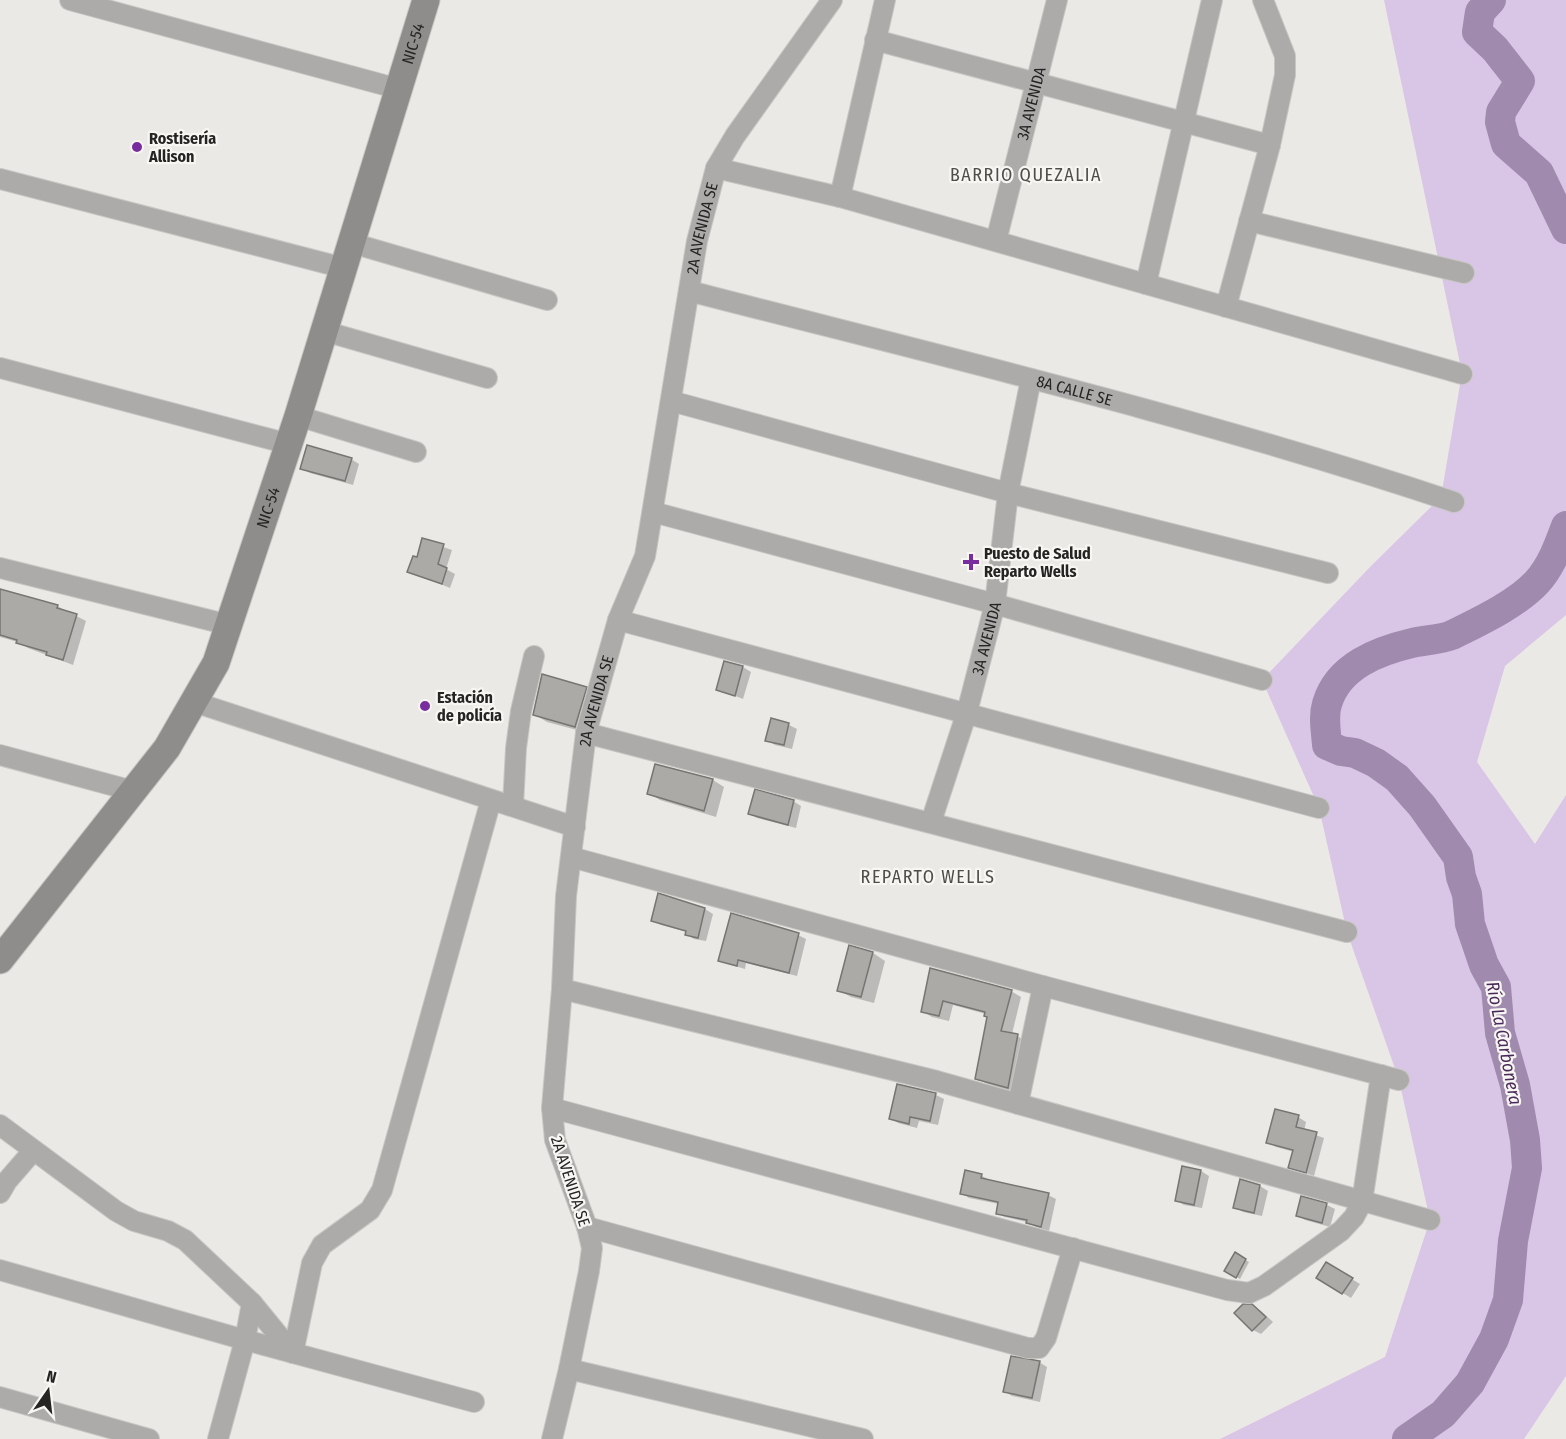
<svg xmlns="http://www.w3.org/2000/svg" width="1566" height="1439" viewBox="0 0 1566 1439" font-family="'Fira Sans Condensed',sans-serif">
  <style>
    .green { fill: #d9c5e6 }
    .shadow { fill: #0003 }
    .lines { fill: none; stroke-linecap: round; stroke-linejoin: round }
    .river { stroke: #a08aae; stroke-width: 30 }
    .building { fill: #acaaa7; stroke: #777572; stroke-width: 1.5 }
    .minor-casing { stroke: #c7c6c3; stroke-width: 22 }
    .secondary-casing { stroke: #c7c6c3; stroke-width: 29 }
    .minor { stroke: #acabaa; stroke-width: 20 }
    .secondary { stroke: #8e8d8b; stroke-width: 27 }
    .poi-dot { fill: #792c9d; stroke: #f8f6f3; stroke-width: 2 }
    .labels { text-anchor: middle; stroke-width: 4.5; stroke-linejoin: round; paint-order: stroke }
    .street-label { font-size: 16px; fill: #252423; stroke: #f8f6f3 }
    .poi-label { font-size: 16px; font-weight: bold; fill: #252423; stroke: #f8f6f3; text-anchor: start }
    .neighbourhood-label { font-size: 18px; letter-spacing: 1.5px; fill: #4f4d4a; stroke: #f8f6f3 }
    .water-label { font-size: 18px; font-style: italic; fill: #4a2a5b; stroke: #f8f6f3 }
  </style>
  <rect width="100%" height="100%" fill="#ebe9e6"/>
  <path class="green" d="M1384,0H1566V615L1505,666L1477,762L1535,844L1566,795V1376L1524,1439H1220L1385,1357L1430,1220L1399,1080L1347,932L1319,808L1262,680L1370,567L1441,497L1462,373Z"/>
  <g class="shadow">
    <path d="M351,459L359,464L353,485L310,473L302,468Z"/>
    <path d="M423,540L452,550L446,569L455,574L450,588L409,571L418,559Z"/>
    <path d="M0,596L57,606L86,621L73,665L28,648L18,642L0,637Z"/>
    <path d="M725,663L743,667L751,672L743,699L718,689Z"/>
    <path d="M586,688L599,695L588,733L547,722L534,714Z"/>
    <path d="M772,720L789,725L797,729L792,749L775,745L767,740Z"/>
    <path d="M713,780L724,787L716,817L660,800L649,793Z"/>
    <path d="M793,801L801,806L796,828L757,818L749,813Z"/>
    <path d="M705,909L713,914L706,941L694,939L686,934L687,932L661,925L653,921Z"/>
    <path d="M798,935L806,939L797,976L746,963L745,969L728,964L720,960Z"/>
    <path d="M850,947L873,953L885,961L874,1003L851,997L838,990Z"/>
    <path d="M932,970L1011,991L1021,997L1012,1034L1027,1041L1018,1093L987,1084L977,1078L988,1017L986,1014L953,1005L949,1021L932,1017L922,1011Z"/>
    <path d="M898,1085L936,1095L944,1099L938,1125L919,1121L917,1128L898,1123L890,1118Z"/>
    <path d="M1298,1117L1306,1122L1304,1131L1324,1138L1314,1176L1290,1167L1294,1152L1276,1147L1268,1142Z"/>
    <path d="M1201,1171L1209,1176L1202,1208L1184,1205L1176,1200Z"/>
    <path d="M966,1172L982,1176L990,1180L1048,1195L1056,1199L1049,1231L1036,1227L1027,1222L1005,1217L997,1213L999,1204L969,1198L961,1193Z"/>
    <path d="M1260,1186L1268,1191L1262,1216L1243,1212L1235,1207Z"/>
    <path d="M1302,1198L1327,1205L1335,1209L1330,1227L1305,1220L1297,1215Z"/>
    <path d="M1235,1254L1249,1262L1240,1279L1226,1271Z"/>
    <path d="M1327,1264L1360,1284L1351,1298L1318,1278Z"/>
    <path d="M1252,1306L1261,1311L1273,1322L1261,1334L1253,1330Z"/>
    <path d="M1039,1362L1047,1367L1040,1402L1012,1396L1004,1391Z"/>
  </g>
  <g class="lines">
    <g class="river">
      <path d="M1491,0L1480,12L1477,32L1495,49L1520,81L1501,112L1500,122L1506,144L1539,173L1566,229"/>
      <path d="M1407,1439L1443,1414L1470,1383L1494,1339L1508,1300L1513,1241L1527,1168L1525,1140L1515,1085L1500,1033L1496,987L1484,965L1470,924L1467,894L1461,877L1458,857L1422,806L1397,778L1376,763L1355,753L1341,751L1327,745C1326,731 1323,717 1327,704C1338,666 1378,651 1412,643C1424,640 1440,640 1452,635C1478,622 1517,604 1537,582C1551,567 1559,545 1566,526"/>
    </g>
  </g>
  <g class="building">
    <path d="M307,445L352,458L345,481L300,469Z"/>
    <path d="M422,538L444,544L438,564L447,568L442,584L407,572L413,556L417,557Z"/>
    <path d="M0,589L58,605L57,608L77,614L63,660L46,655L47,652L16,643L17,640L0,635Z"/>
    <path d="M724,661L743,666L735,696L716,690Z"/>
    <path d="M542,674L587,687L575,727L533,715Z"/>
    <path d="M771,718L789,723L784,745L765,741Z"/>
    <path d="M655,764L713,779L704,811L647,794Z"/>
    <path d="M755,789L794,800L788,825L748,814Z"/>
    <path d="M658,893L705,908L698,938L685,935L686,931L651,921Z"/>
    <path d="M731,913L799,933L789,973L738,960L737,966L718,961Z"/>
    <path d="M849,945L873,952L861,997L837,991Z"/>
    <path d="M930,968L1012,990L1001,1031L1018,1034L1008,1088L975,1079L987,1017L984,1016L985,1012L943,1001L939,1016L921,1012Z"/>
    <path d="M897,1084L936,1093L930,1121L910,1117L909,1124L889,1119Z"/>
    <path d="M1275,1109L1299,1115L1296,1127L1317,1132L1306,1173L1288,1168L1293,1150L1266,1143Z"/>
    <path d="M1182,1166L1201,1170L1194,1205L1175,1201Z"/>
    <path d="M965,1170L982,1174L981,1178L1049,1193L1041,1227L1026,1223L1027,1220L996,1214L998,1202L960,1194Z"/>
    <path d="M1240,1179L1260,1185L1254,1213L1233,1208Z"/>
    <path d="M1301,1196L1327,1203L1322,1223L1296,1216Z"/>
    <path d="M1235,1252L1246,1259L1236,1278L1224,1271Z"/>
    <path d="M1326,1262L1353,1278L1342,1294L1316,1278Z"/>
    <path d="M1243,1304H1252L1266,1317L1252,1331L1234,1313Z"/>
    <path d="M1011,1356L1040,1361L1032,1398L1003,1392Z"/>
  </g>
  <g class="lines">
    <defs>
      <g id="minor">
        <path d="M70,0L399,89"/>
        <path d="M875,40L1270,145"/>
        <path d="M716,168L840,197L1462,374"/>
        <path d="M0,179L344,268"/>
        <path d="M840,197L885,0"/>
        <path d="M1249,221L1464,273"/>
        <path id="s1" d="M996,241L1057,0"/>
        <path d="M352,243L547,300"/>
        <path d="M1146,284L1212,0"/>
        <path id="s2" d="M689,291C945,357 1203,418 1454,502"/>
        <path d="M1226,307L1270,145L1285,75V56L1263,0"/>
        <path d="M324,331L487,378"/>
        <path d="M0,368L289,444"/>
        <path d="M671,401L1008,493L1328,573"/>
        <path d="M298,416L416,452"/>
        <path d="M653,512L995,604L1262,680"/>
        <path d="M0,568L229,625"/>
        <path d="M618,620L1319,808"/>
        <path d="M194,702L575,827"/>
        <path d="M586,733L1347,932"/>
        <path d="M0,755L133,791"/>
        <path d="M513,806L516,748L521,711L534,656"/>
        <path id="s3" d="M931,822L967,712L995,604L1008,493L1031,379"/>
        <path d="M571,857L1043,986L1399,1080"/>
        <path d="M562,989L937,1081L1430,1220"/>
        <path d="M1018,1104L1043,986"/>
        <path d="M552,1108L1227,1290L1249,1293L1264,1286L1341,1231L1354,1217L1362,1202L1381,1075"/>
        <path d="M0,1125L116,1211L134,1221L168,1231L185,1240L252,1303L245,1340L218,1439"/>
        <path d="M0,1193L7,1181L33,1151"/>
        <path d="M587,1227L1028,1348H1039L1046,1338L1073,1248"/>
        <path d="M0,1270L245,1340L474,1402"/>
        <path d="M252,1303L293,1353"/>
        <path d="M293,1353L312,1263L322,1245L370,1210L382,1190L491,800"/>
        <path d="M569,1369L863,1439"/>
        <path d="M0,1397L149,1439"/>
        <path id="s4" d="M552,1439L569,1369L589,1271L592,1248L587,1227L555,1140L552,1108L562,989L566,896L586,733L618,620L645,556L697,241L716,168L735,136L832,0"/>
      </g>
      <g id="secondary">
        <path id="s5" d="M0,960L167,748L216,663L298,416L426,0"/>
      </g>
    </defs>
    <use href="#minor" class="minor-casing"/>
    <use href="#secondary" class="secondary-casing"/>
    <use href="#minor" class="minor"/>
    <use href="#secondary" class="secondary"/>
  </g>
  <g class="poi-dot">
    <circle cx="137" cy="147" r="6"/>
    <path d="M968 553h6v6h6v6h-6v6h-6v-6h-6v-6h6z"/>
    <circle cx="425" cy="706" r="6"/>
  </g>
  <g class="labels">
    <g class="street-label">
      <text dy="6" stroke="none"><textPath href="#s5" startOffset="1018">NIC-54</textPath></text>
      <text dy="6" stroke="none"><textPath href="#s1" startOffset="142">3A AVENIDA</textPath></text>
      <text dy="6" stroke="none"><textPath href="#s4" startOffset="1238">2A AVENIDA SE</textPath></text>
      <text dy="6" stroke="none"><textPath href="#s2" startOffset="398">8A CALLE SE</textPath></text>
      <text dy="6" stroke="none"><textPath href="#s5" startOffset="532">NIC-54</textPath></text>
      <text dy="6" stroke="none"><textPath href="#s3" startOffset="192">3A AVENIDA</textPath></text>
      <text dy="6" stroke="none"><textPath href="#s4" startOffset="752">2A AVENIDA SE</textPath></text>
      <text transform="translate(571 1181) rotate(72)" y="6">2A AVENIDA SE</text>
    </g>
    <g class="poi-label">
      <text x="149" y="144">Rostisería<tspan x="149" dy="18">Allison</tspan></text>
      <text x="984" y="559">Puesto de Salud<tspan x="984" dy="18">Reparto Wells</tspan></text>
      <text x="437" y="703">Estación<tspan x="437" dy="18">de policía</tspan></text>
    </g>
    <g class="neighbourhood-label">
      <text x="1026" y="181">BARRIO QUEZALIA</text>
      <text x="928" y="883">REPARTO WELLS</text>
    </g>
    <g class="water-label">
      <text transform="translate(1504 1043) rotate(79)" y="6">Río La Carbonera</text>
    </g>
  </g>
  <g transform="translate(48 1391) rotate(14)" stroke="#f8f6f3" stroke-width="4.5" paint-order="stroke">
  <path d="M0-4.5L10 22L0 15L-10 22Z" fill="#252423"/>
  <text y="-9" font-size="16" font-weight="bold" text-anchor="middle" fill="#252423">N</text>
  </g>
</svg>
